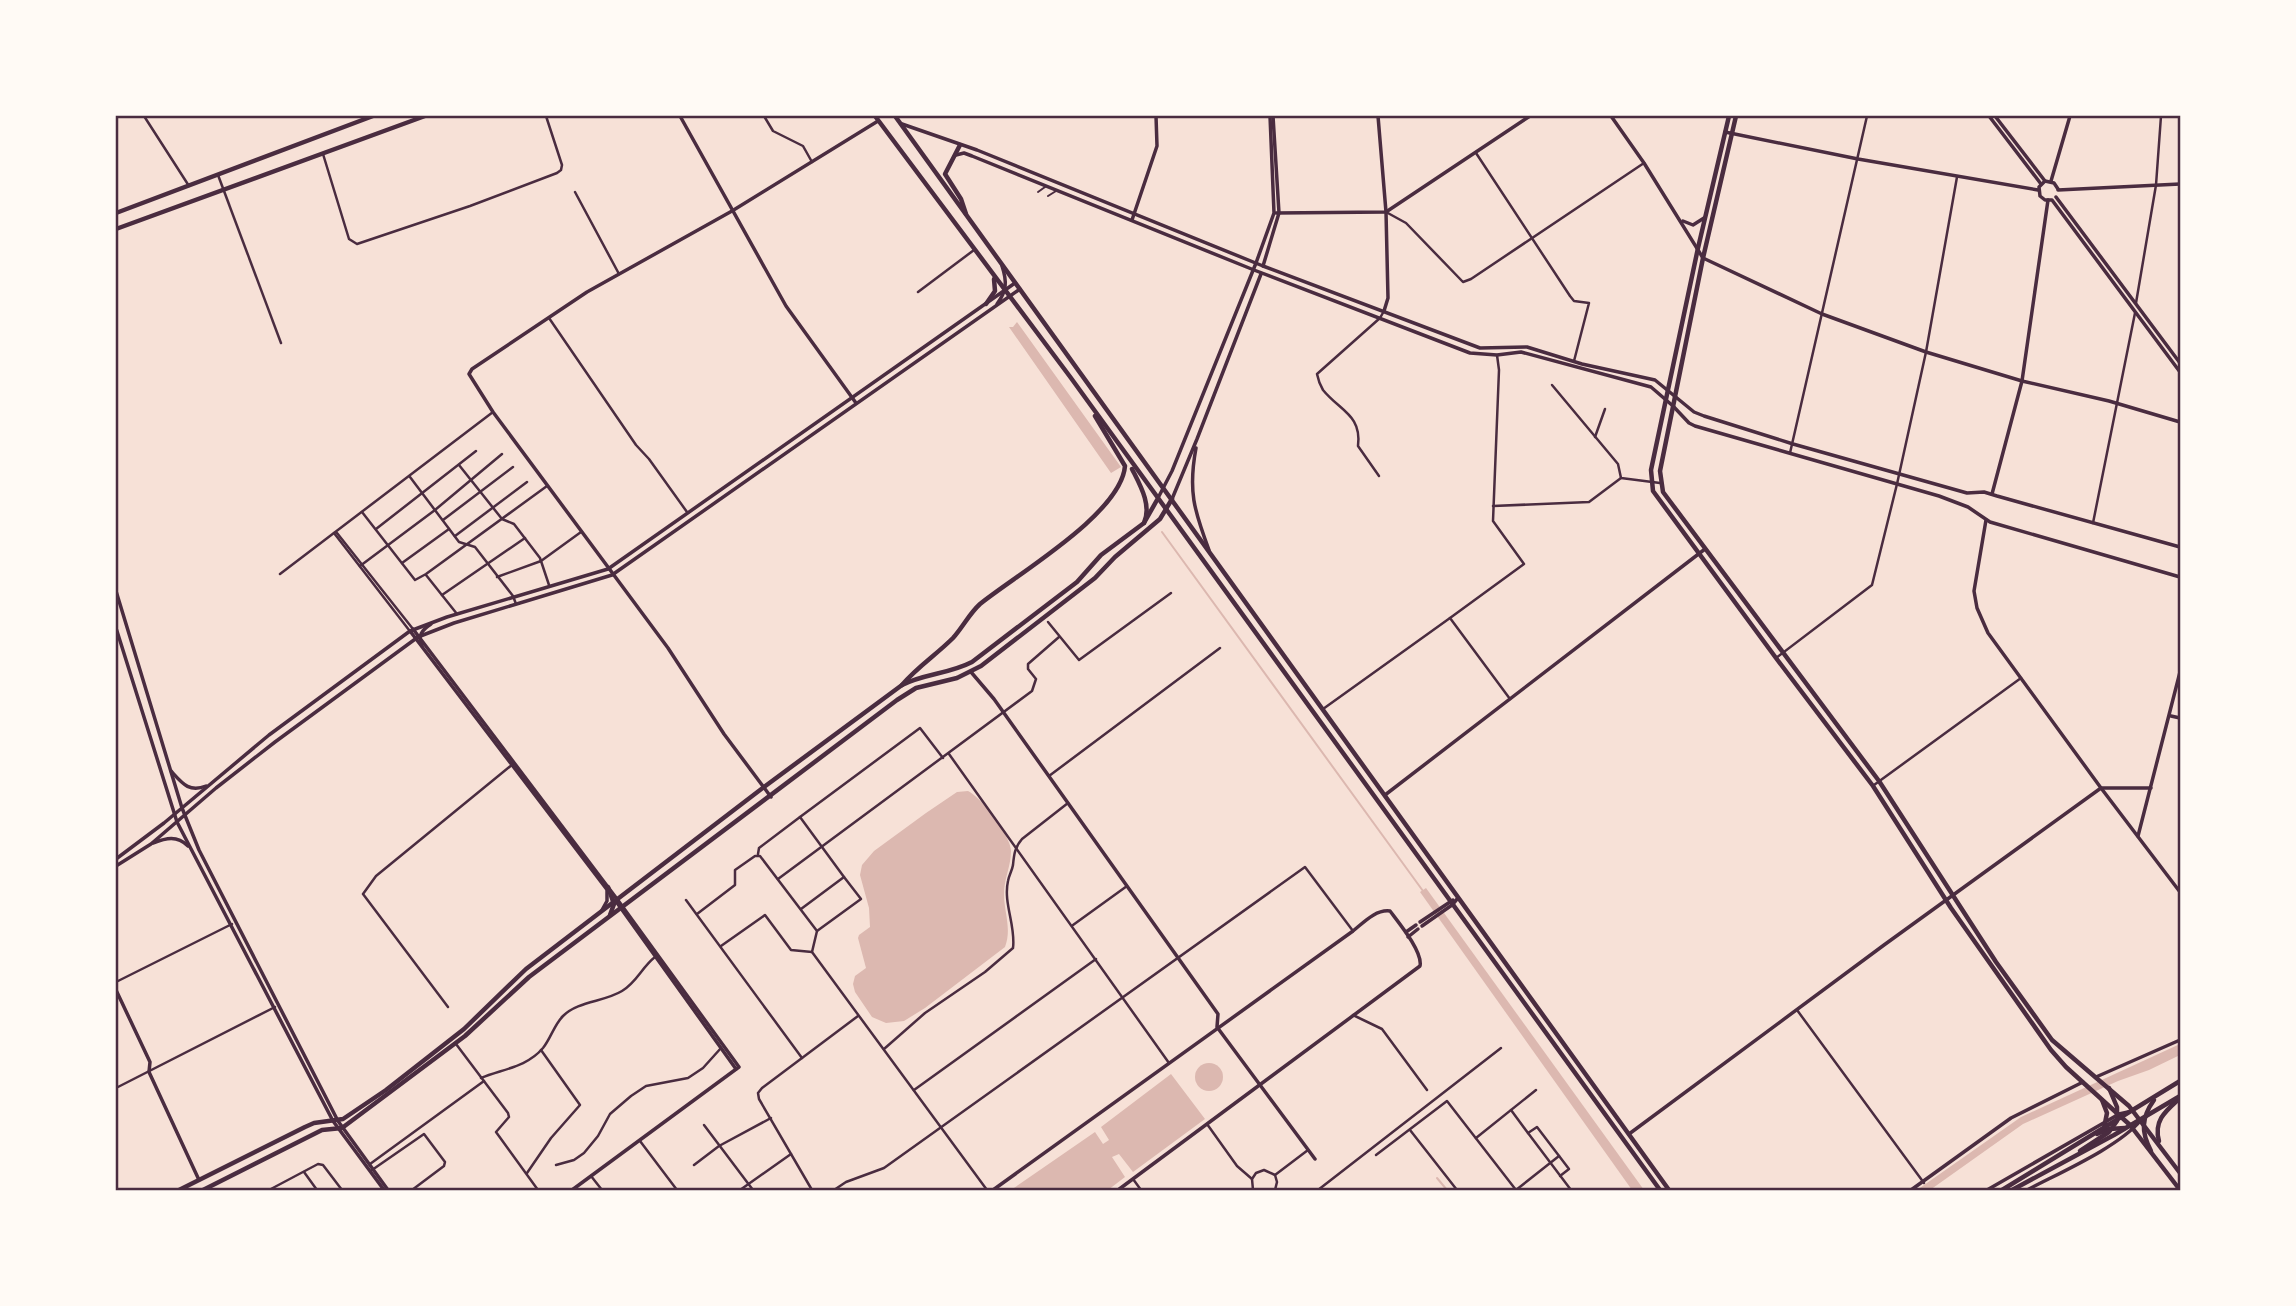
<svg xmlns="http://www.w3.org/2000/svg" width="2296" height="1306" viewBox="0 0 2296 1306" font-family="'IBM Plex Sans',sans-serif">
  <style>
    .water { fill: #dcb8b0 }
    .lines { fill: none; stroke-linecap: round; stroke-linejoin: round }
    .stream { stroke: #dcb8b0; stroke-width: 2 }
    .service { stroke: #4a2c40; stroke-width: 2 }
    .minor { stroke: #4a2c40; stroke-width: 2.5 }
    .tertiary { stroke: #4a2c40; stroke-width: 3.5 }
    .secondary { stroke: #4a2c40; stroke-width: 3.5 }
    .primary { stroke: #4a2c40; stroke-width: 4.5 }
    .trunk { stroke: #4a2c40; stroke-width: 4.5 }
    .neatline { fill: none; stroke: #4a2c40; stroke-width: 2.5 }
  </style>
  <rect width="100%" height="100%" fill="#f7e1d7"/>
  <g class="water">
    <path d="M1017,322L1121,467L1111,473L1009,327H1013Z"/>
    <path d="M968,791C981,797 1011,836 1011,851C1011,866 1004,879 1004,894C1004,912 1012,929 1005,947L925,1008L904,1021L886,1023L872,1017L855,992L853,984L855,976L866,968L858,938L859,935L870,927L869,908L860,875L862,865L874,851L926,813L957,792Z"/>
    <path d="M1426,888L1644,1190H1632L1420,892Z"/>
    <path d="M2180,1044V1055L2149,1070L2118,1081L2023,1124L1930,1190H1917L2021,1117Z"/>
    <circle cx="1209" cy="1077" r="14"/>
    <path d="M1171,1074L1205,1119L1133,1172L1119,1154L1112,1157L1125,1177L1108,1190H1011L1095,1132L1103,1144L1109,1140L1101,1127Z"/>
  </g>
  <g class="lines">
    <g class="stream">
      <path d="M1162,532L1423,891"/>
      <path d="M1437,1178L1447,1190"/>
    </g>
    <g class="service">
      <path d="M1038,192L1045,187"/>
      <path d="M1048,196L1056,191"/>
    </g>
    <g class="minor">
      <path d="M144,116L189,186"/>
      <path d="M764,116L773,131L803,146L812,162"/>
      <path d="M1476,153L1570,296L1574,301L1589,303L1574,361"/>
      <path d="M323,154L349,239L357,244L470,206L557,173L561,170L562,165L546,116"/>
      <path d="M218,175L281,343"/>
      <path d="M575,192L619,274"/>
      <path d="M1386,212L1406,223L1463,282L1471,279L1644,163"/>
      <path d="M918,292L974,250"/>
      <path d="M2136,303L2156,185L2161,116"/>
      <path d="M549,318L636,445L649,459L687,512"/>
      <path d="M1497,355L1499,370L1493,521L1524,564L1450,618L1510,699"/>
      <path d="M1552,385L1618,464L1621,478L1660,483"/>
      <path d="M1595,437L1605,409"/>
      <path d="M1790,453L1867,116"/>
      <path d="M459,465L502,519L514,524L540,558L549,585"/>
      <path d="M1379,476L1358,446C1362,415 1340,411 1323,390C1320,385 1318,379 1317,374L1380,318L1384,311"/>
      <path d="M410,477L459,542L475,547L513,596L516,604"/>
      <path d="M1493,506L1589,502L1621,478"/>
      <path d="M362,512L415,580L426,574L547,486"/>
      <path d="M443,520L513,467"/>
      <path d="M2093,523L2135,313"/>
      <path d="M376,529L476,451"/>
      <path d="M334,533L409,630"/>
      <path d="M337,533L413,629"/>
      <path d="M455,536L527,482"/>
      <path d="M402,563L449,529"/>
      <path d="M360,566L435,510L502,454"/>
      <path d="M280,574L493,412"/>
      <path d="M426,575L457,614"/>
      <path d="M497,577L541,561L581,532"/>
      <path d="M442,595L525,538"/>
      <path d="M1048,622L1079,660L1171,593"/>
      <path d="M1776,658L1872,585L1897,484L1926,352L1957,177"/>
      <path d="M1323,709L1450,618"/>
      <path d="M949,754L1169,1063"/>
      <path d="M1049,776L1220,648"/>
      <path d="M1874,785L2021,678"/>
      <path d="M800,817L920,728L943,758"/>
      <path d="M758,854L759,848L800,817L844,877L801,909"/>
      <path d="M778,879L1032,691L1036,679L1028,669V664L1059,637"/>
      <path d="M686,900L802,1058"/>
      <path d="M697,914L735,885V870L755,856H760L817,931L812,952L987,1190"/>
      <path d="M1073,925L1127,886"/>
      <path d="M817,931L861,899L844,877"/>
      <path d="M721,946L765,915L791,950L812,952"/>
      <path d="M116,982L232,924"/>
      <path d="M448,1007L363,894L376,876L513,764"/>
      <path d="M1797,1010L1924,1183"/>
      <path d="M1353,1015L1382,1029L1427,1090"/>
      <path d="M456,1044L508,1113L509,1117L496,1132L538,1190"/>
      <path d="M884,1049L925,1013L985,972L1013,948C1016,926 1003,903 1008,881C1009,875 1012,871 1013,865C1014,854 1015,847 1022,839L1068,803"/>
      <path d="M481,1078C503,1069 527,1067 543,1048C551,1038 554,1025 563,1016C578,1001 604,1002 622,991C637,982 642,967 655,957"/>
      <path d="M116,1088L275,1007"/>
      <path d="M914,1090L1096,959"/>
      <path d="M1511,1110L1528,1133"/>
      <path d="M1207,1124L1237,1166L1252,1179"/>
      <path d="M704,1125L753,1190"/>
      <path d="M1410,1130L1457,1190"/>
      <path d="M1476,1138L1536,1090"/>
      <path d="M640,1141L677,1190"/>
      <path d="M1376,1155L1447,1101L1516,1190"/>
      <path d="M370,1164L484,1081"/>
      <path d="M556,1165L574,1160L584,1153L598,1136L610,1114L631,1096L646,1086L688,1078L703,1068L721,1048"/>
      <path d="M694,1165L719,1146L771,1118"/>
      <path d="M372,1170L424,1134L445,1162L444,1166L412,1190"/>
      <path d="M304,1172L317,1190"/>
      <path d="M527,1173L551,1138L580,1105L541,1050"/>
      <path d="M1275,1175L1308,1150"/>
      <path d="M591,1176L602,1190"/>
      <path d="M1560,1176L1569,1169L1537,1127L1528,1133L1571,1190"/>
      <path d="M1133,1179L1141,1190"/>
      <path d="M269,1190L318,1164L323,1165L342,1190"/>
      <path d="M740,1190L791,1154"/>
      <path d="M812,1190L759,1099L758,1093L762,1088L858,1016"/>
      <path d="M834,1190L846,1182L884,1168L1305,867L1353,931"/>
      <path d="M1253,1190L1252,1179L1256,1173L1264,1170L1275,1175L1277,1182L1275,1190"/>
      <path d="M1318,1190L1501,1048"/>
      <path d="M1516,1190L1559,1156"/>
    </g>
    <g class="tertiary">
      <path d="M680,116L786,306L856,403"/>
      <path d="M1378,116L1386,212L1388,298L1384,311"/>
      <path d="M1611,116L1644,163L1703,258L1822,314L1926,352L2022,381L2109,401L2180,422"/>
      <path d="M1989,116L2041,184"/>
      <path d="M1995,116L2045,181L2054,183L2058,189"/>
      <path d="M1725,132L1858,159L2038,190"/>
      <path d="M2045,181L2039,187L2040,196L2045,200H2052L2180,372"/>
      <path d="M2051,181L2070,116"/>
      <path d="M2058,190L2180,184"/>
      <path d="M2056,197L2180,363"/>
      <path d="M1276,213L1386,212L1530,116"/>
      <path d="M1132,220L1157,146L1156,116"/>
      <path d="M1683,221L1693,225L1704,218"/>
      <path d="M1992,494L2022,381L2048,200"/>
      <path d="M1986,520L1974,591L1977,608L1988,633L2101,788L2180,892"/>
      <path d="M116,591L182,808L199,850L338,1121L388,1190"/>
      <path d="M116,628L177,822L333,1121L384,1190"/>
      <path d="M413,629L617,899L739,1067L572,1190"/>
      <path d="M410,631L608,891"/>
      <path d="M971,672L994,699L1218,1014L1217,1027L1315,1159"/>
      <path d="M2171,716L2180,718"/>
      <path d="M171,771C182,783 189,793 206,786"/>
      <path d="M1385,795L1705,549"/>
      <path d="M771,797L724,734L668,648L493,412L469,374L472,369L587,292L732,211L878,121"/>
      <path d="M2138,836L2180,672"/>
      <path d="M153,843C166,838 177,835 188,846"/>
      <path d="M615,900L736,1069"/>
      <path d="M602,910L607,901V891"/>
      <path d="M1420,922L1453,900"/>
      <path d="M1422,926L1452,905L1458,898"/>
      <path d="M1406,932L1416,925"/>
      <path d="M1408,937L1418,929"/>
      <path d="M116,990L150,1062L149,1072L199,1180"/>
      <path d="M2096,1077L2180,1040"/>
      <path d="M1629,1134L1884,945L2101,788H2151"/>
      <path d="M993,1190L1353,931C1363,923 1376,909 1390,911C1399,923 1423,952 1420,966L1118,1190"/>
      <path d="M1911,1190L2011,1118L2083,1082"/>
      <path d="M1987,1190L2107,1121L2119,1114L2128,1112"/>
      <path d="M2027,1190C2059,1173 2119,1147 2141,1120"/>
    </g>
    <g class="secondary">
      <path d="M902,124L977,150L1263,266L1480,348L1527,347L1582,364L1655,380L1694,412L1704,416L1793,444L1967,493L1984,492L1997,496L2180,547"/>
      <path d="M956,155L964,153L972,156L1254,270L1470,353L1497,355L1521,352L1651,387L1673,406L1689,423L1695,426L1939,496L1968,507L1990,522L2180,577"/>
      <path d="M1263,266L1279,213L1273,116"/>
      <path d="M997,304C1007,291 1007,281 1002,266"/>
      <path d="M1196,448C1188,491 1194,510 1209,550"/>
      <path d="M1158,498L1172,471L1256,263L1274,213L1270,116"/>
      <path d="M1172,499L1197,439L1261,274"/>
      <path d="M422,646C417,636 422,630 431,624"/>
      <path d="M116,859L164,823L269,735L410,631L447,617L608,569L1015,283"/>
      <path d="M116,866L151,844L216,788L275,742L418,637L454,623L612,575L1020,289"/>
    </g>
    <g class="primary">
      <path d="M1729,116L1698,248L1651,470L1653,491L1776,658L1873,786L1951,908L2051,1050L2066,1067L2130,1125L2180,1190"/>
      <path d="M1736,116L1703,258L1660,471L1663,492L1879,781L1996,962L2052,1040L2129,1106L2180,1173"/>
      <path d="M960,145L945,174L961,199L966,214"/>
      <path d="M116,213L373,116"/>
      <path d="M116,229L425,116"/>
      <path d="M608,887L614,904L610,915"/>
      <path d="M2102,1100L2107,1113L2104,1128"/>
      <path d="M2097,1134L2109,1129L2125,1128"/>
      <path d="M2159,1141C2153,1120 2167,1110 2180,1098"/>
      <path d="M179,1190L305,1127L314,1123L343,1119L386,1090L464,1029L526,969L764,787L902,685C923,674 949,674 972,662L1077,582L1101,555L1144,523L1157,500"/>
      <path d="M203,1190L322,1130L342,1128L465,1036L529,977L897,700L916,688L957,678L981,666L1095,578L1115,557L1160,519L1172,499"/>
    </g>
    <g class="trunk">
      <path d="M875,116L1071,378L1660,1190"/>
      <path d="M895,116L1669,1190"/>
      <path d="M986,304L995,291L994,279"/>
      <path d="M1132,469C1140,485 1152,505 1144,523"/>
      <path d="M902,685C917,667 936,655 953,638C963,627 969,614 980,604C1017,574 1121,514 1125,466L1095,416"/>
      <path d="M2080,1151L2109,1132L2117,1121V1107L2109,1088"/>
      <path d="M2151,1151C2141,1132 2141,1118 2154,1100"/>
      <path d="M2002,1190L2180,1081"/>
      <path d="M2012,1190L2114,1135L2180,1096"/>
    </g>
  </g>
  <rect width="2296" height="1306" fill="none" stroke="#fffaf5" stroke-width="234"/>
  <rect x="117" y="117" width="2062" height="1072" class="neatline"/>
</svg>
